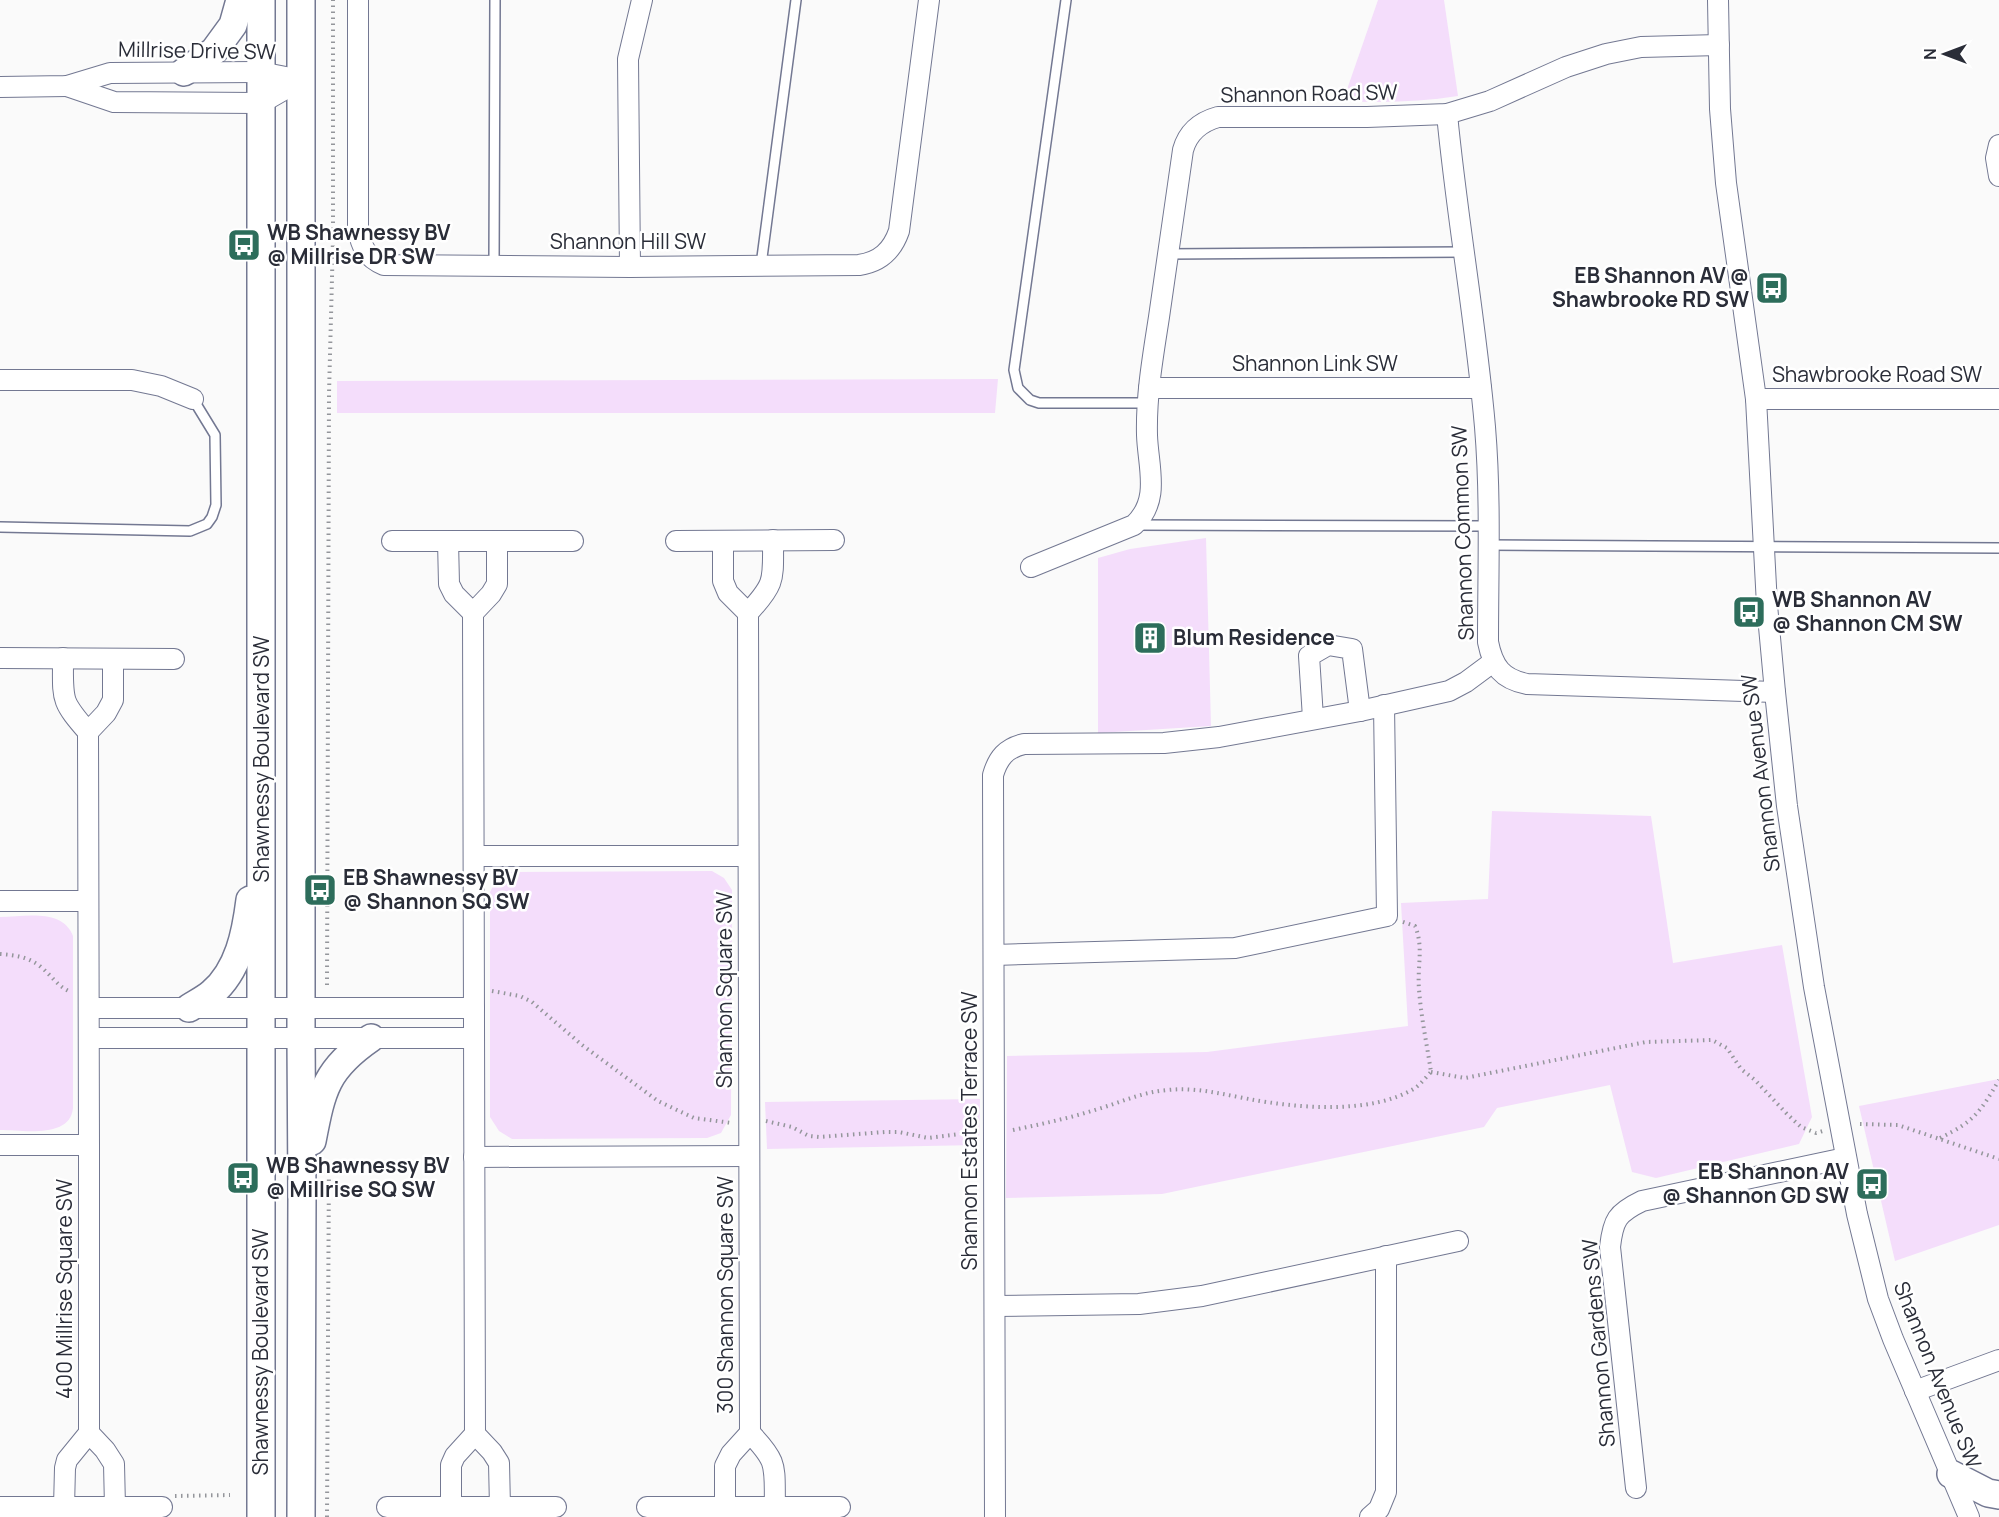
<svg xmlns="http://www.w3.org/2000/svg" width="1999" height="1517" viewBox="0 0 1999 1517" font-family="Manrope,sans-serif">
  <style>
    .green { fill: #f4ddfb }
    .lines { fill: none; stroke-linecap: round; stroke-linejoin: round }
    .service-casing { stroke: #737892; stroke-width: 12 }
    .minor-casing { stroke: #737892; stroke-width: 22 }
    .secondary-casing { stroke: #737892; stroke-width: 30 }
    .path { stroke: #94969b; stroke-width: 4; stroke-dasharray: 1.5 4.5; stroke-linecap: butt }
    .service { stroke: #fff; stroke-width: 9 }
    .minor { stroke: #fff; stroke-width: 20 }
    .secondary { stroke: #fff; stroke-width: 27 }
    .labels { text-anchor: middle; stroke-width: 5; stroke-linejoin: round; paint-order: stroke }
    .street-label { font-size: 21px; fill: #2a2d38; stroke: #fff }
    .poi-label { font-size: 21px; font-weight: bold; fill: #2a2d38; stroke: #fff; text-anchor: start }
  </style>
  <rect width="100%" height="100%" fill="#fafafa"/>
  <g class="green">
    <path d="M1378,0H1444L1458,96C1420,102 1382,103 1343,101Z"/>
    <path d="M998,379L995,413H337V381Z"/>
    <path d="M1206,538L1211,726L1098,733V558L1130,549Z"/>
    <path d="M1492,811L1651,816L1673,963L1782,945L1812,1117L1799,1144L1656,1178L1632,1172L1610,1085L1497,1108L1484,1127L1162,1194L1006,1198L1007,1056L1207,1052L1408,1026L1401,903L1488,899Z"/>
    <path d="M712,871L724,878L732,890L731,1115L721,1133L707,1138L512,1139L499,1131L490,1117V892L497,879L511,872Z"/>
    <path d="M0,917C25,917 62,908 73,936V1108C70,1139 23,1130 0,1130Z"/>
    <path d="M1999,1079V1225L1895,1261L1859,1106Z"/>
    <path d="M980,1099L979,1145L767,1149L765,1102Z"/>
  </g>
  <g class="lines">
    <defs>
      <g id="service">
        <path d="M1066,0L1014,370L1018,388L1030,400L1039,403H1147"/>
        <path d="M1168,254L1463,252"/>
        <path d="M761,265L796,0"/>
        <path d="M494,266L495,0"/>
        <path d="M1136,525L1488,526"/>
        <path d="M0,527L190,531L207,524L212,517L216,505L215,435L193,399"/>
        <path d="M1488,545L1999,548"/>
      </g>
      <g id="minor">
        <path d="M358,0V229C361,247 367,258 384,265L630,267L859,265C880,262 892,251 899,231L929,0"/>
        <path d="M1718,0L1720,109L1726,183L1756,399L1767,605L1775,692L1787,806L1814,987L1857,1214L1878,1299L1893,1339L1969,1517"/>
        <path d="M67,86L114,102L261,103L301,80"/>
        <path d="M0,87L67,86L110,73L260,72L301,80"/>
        <path d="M1447,114C1457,219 1476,322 1485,427C1491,499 1488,571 1488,642C1493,667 1502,679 1527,684L1775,692"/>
        <path d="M1999,145L1996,158L1999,176"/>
        <path d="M630,267L628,59L642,0"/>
        <path d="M0,380H132L161,386L193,399"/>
        <path d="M1149,388H1481"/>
        <path d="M1756,399H1999"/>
        <path d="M392,541H573"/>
        <path d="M448,541L449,584L454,594L473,613L491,594L497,584V541"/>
        <path d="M676,541L834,540"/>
        <path d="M723,541V581L728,593L748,613C776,583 773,580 773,540"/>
        <path d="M1031,567L1134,525C1161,500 1148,467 1147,435C1146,395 1153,356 1159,317C1167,261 1175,206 1183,150C1188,132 1200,122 1218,117H1367L1447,114L1490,101L1566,67L1606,54L1641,47L1719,45"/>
        <path d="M473,613L475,1434"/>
        <path d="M748,613L750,1433"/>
        <path d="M1,658L174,659"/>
        <path d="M63,658C63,700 60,700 88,732L106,713L113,700V659"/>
        <path d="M1313,718L1309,656L1328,645L1352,649L1360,711"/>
        <path d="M474,856H748"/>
        <path d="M0,901H88"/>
        <path d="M994,955L1235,948L1387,916L1384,705"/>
        <path d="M89,1008H474"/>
        <path d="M89,1038H474"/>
        <path d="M0,1145H89L88,732"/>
        <path d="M89,1145V1433"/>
        <path d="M474,1157L749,1156"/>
        <path d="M995,1306L1139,1304L1202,1296L1458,1241"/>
        <path d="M1915,1391L1999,1360"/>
        <path d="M1636,1488L1610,1247C1613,1220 1617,1213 1642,1201L1845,1158"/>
        <path d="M725,1506V1466L731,1454L750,1433C779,1463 774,1466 775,1506"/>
        <path d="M1,1507H162"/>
        <path d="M64,1507L65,1468L67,1460L89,1433L105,1450L114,1464L115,1507"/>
        <path d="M387,1507H556"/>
        <path d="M451,1507V1465L455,1456L475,1434L492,1452L499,1463L500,1507"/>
        <path d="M647,1507H840"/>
        <path d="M995,1517L993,775C998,758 1006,748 1024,744L1164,743L1219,737L1360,711L1449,691L1466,682L1493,662"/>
        <path d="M1370,1517L1379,1509L1386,1492V1256"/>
      </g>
      <g id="secondary">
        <path d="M184,72L214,51L233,25L240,0"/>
        <path d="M189,1008C197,1003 205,999 212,993C239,970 246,932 250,900"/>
        <path d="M312,1141C322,1089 326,1069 371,1038"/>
        <path d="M1951,1474L1988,1493L1999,1495"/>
        <path d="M261,1517V0"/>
        <path d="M301,1517L302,1195L301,1038V0"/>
      </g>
    </defs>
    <use href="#service" class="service-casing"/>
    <use href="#minor" class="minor-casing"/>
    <use href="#secondary" class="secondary-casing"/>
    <g class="path">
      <path d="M1403,922L1415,926C1424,947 1417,967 1419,989C1421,1017 1427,1045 1431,1072"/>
      <path d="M0,954C15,955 29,957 41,967C52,976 58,987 71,992"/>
      <path d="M327,985L329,394L333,239V0"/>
      <path d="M492,991L520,996L532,1002L582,1045L658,1101L694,1118L732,1123"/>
      <path d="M1431,1072L1465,1078L1646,1042L1712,1040L1727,1048L1741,1069L1755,1080L1787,1114L1801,1127L1816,1133L1823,1131"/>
      <path d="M766,1121L792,1127L809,1136L819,1137L885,1132H899L928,1138L976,1132"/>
      <path d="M1860,1124L1898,1125L1999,1159"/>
      <path d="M1013,1130C1042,1124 1070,1118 1098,1109C1122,1102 1142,1092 1168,1090C1196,1087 1221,1094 1249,1099C1296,1108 1372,1115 1415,1088C1421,1084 1426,1077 1431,1072"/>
      <path d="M1940,1138C1975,1121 1980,1112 1999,1080"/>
      <path d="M175,1496L230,1495"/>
      <path d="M327,1517L329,1158"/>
    </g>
    <use href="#service" class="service"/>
    <use href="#minor" class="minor"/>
    <use href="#secondary" class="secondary"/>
  </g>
  <defs>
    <symbol id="bus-square" viewBox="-11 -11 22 22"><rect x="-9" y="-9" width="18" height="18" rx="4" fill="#2d6d5b" stroke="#fff"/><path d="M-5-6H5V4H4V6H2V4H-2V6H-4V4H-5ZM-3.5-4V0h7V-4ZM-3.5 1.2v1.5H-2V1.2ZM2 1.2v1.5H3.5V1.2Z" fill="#fff"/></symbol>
    <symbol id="building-square" viewBox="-11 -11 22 22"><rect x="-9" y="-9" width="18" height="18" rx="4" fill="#2d6d5b" stroke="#fff"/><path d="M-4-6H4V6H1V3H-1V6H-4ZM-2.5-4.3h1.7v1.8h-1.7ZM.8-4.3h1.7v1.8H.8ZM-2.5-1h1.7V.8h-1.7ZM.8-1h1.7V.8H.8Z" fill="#fff"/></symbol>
  </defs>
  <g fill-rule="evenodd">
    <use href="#bus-square" x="225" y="226" width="38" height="38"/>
    <use href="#bus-square" x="1753" y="269" width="38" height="38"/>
    <use href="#bus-square" x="1730" y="593" width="38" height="38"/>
    <use href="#building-square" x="1131" y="619" width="38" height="38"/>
    <use href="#bus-square" x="301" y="871" width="38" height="38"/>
    <use href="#bus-square" x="224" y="1159" width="38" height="38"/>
    <use href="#bus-square" x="1853" y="1165" width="38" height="38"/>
  </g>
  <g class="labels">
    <g class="street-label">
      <text transform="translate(197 51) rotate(1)" y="7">Millrise Drive SW</text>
      <text transform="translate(1309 94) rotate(-1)" y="7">Shannon Road SW</text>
      <text x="628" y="249">Shannon Hill SW</text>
      <text x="1315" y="371">Shannon Link SW</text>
      <text x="1877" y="382">Shawbrooke Road SW</text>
      <text transform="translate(1463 533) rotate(-92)" y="7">Shannon Common SW</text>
      <text transform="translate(262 759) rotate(-90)" y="7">Shawnessy Boulevard SW</text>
      <text transform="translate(1761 773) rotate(-97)" y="7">Shannon Avenue SW</text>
      <text transform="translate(725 990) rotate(-90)" y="7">Shannon Square SW</text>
      <text transform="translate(970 1131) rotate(-90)" y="7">Shannon Estates Terrace SW</text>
      <text transform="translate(65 1289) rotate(-90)" y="7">400 Millrise Square SW</text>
      <text transform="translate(726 1295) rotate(-90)" y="7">300 Shannon Square SW</text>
      <text transform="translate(1599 1343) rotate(-95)" y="7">Shannon Gardens SW</text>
      <text transform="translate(261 1352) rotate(-90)" y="7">Shawnessy Boulevard SW</text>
      <text transform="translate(1937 1375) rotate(68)" y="7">Shannon Avenue SW</text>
    </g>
    <g class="poi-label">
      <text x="267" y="240">WB Shawnessy BV<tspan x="267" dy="24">@ Millrise DR SW</tspan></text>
      <text x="1749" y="283" text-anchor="end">EB Shannon AV @<tspan x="1749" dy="24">Shawbrooke RD SW</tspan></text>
      <text x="1772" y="607">WB Shannon AV<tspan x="1772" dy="24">@ Shannon CM SW</tspan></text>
      <text x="1173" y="645">Blum Residence</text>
      <text x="343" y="885">EB Shawnessy BV<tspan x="343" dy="24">@ Shannon SQ SW</tspan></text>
      <text x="266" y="1173">WB Shawnessy BV<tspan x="266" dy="24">@ Millrise SQ SW</tspan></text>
      <text x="1849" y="1179" text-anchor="end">EB Shannon AV<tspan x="1849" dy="24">@ Shannon GD SW</tspan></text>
    </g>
  </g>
  <g transform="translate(1945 54) rotate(270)" stroke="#ffffff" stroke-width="4.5" paint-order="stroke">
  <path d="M0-4.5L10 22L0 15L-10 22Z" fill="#2a2d38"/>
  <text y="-9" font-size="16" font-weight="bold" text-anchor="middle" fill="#2a2d38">N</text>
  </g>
</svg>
